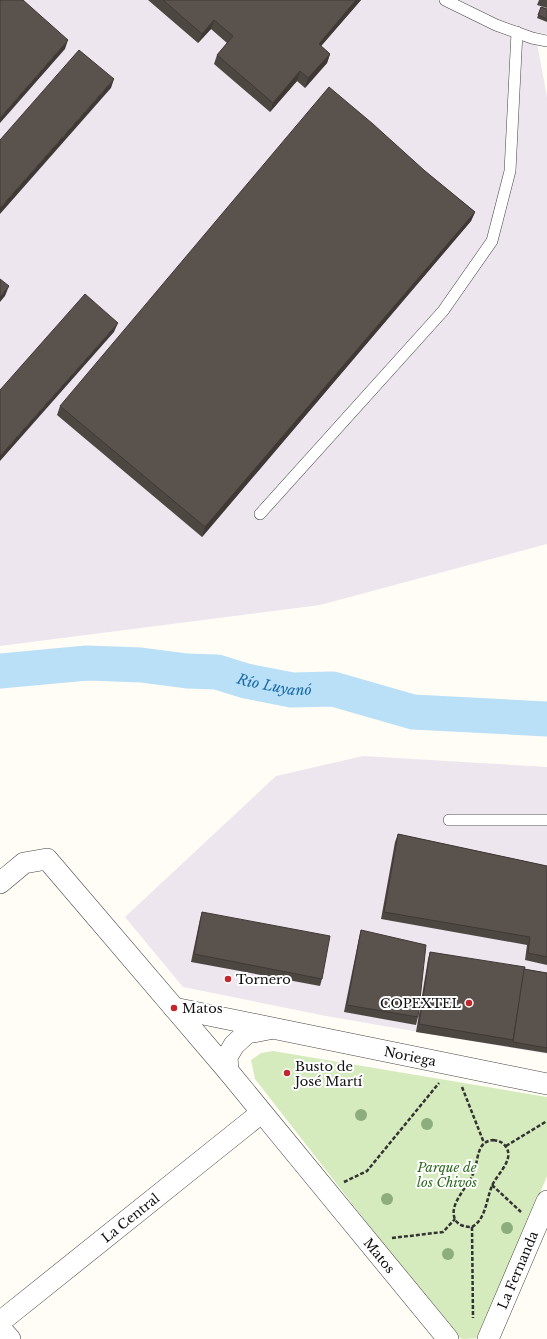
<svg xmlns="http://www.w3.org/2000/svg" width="547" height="1339" viewBox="0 0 547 1339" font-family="'Libre Baskerville',serif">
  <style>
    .industrial { fill: #eee6ef }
    .green { fill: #d5ebbd }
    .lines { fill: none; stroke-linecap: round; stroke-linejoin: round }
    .river { stroke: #b9e0f7; stroke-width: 35 }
    .lane-casing { stroke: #444; stroke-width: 12 }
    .street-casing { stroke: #444; stroke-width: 22 }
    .path { stroke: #333; stroke-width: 2.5; stroke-dasharray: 4 2; stroke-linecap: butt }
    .lane { stroke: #fff; stroke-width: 11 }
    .street { stroke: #fff; stroke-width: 21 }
    .tree { fill: #8dad7f }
    .wall { fill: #4d4742 }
    .shaded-wall { fill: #3f3936 }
    .building { fill: #5a524d; stroke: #3f3936 }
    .poi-dot { fill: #c4262e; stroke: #fff; stroke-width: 1.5 }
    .labels { text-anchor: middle; stroke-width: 4; stroke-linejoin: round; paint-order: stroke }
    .poi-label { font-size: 13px; fill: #111; stroke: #fff; text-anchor: start }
    .street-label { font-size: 13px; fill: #111; stroke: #fff }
    .park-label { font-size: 13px; font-style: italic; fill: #2f6b1f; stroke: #fff }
    .water-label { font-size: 14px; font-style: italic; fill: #1768a6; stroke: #fff }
  </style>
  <rect width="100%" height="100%" fill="#fffdf5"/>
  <g class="industrial">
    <path d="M0,0H547V34L535,32L547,97V544L320,605L0,646Z"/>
    <path d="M363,756L547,767V1054L326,1016L183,987L125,917L276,776Z"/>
  </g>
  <path class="green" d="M273,1051L547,1097V1176L480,1338L463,1339L455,1336L255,1079L251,1060L261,1053Z"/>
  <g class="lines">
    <path class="river" id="s1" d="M0,671L87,663L141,665L187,671L217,672L246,681L292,690L333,689L413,712L547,719"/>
    <defs>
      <g id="lane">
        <path d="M445,0L496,25L532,38L547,41"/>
        <path d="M260,514L443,311L492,241L510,171L517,32"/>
        <path d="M449,820H547"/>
      </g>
      <g id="street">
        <path id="s2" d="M0,883L24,863L47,859L228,1071L448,1339"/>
        <path id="s3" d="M174,1008L547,1084"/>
        <path d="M228,1071L227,1057L234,1045L247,1033L269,1029"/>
        <path id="s4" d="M0,1322L261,1113"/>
        <path d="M0,1328L10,1339"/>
        <path id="s5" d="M488,1339L547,1201"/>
      </g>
    </defs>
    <use href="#lane" class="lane-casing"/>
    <use href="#street" class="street-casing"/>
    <g class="path">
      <path d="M462,1087L484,1143"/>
      <path d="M493,1140C499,1141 503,1142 506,1147C515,1160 496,1175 492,1186C486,1200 486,1219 472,1227C466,1227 460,1226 456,1221C446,1205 470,1186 474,1171C479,1159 476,1142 493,1140Z"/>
      <path d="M506,1146L547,1121"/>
      <path d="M344,1182L367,1171L439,1083"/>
      <path d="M492,1185L521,1212"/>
      <path d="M472,1227L473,1318"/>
      <path d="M392,1238L443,1232L455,1219"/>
    </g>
    <use href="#lane" class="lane"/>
    <use href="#street" class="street"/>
  </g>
  <g class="tree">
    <circle cx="361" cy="1115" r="6"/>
    <circle cx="427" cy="1124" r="6"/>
    <circle cx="387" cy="1199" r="6"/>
    <circle cx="507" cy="1228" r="6"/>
    <circle cx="448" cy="1254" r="6"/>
  </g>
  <g class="wall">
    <path d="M148,0H361L321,46L330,54L327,63L305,88L297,81L270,112L214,64L217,55L227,43L211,29L198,43Z"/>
    <path d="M539,0H547V8L537,5Z"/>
    <path d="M541,7L547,9V22L537,18Z"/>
    <path d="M425,171L475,212L471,221L202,537L57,415L60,406Z"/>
    <path d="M398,834L547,866V965L525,960L527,945L381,919L395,842Z"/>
    <path d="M202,912L322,979L320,986L191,962L200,919Z"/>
    <path d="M361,930L418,1017L416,1025L344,1012L359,938Z"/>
    <path d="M430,952L547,973V1053L416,1032L428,959Z"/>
  </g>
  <g class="shaded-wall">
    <path d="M356,0H361L315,53L319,44Z"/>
    <path d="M214,20L211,29L198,43L202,34Z"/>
    <path d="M68,40L65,49L0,123V118Z"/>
    <path d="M330,54L327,63L305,88L308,78Z"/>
    <path d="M300,71L297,81L270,112L273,103Z"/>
    <path d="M114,79L111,88L0,214V208Z"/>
    <path d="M475,212L471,221L202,537L205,527Z"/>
    <path d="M9,286L5,296L0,302V297Z"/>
    <path d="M118,323L114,332L0,461V456Z"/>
  </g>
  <g class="building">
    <path d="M0,0H23L68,40L0,118Z"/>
    <path d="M163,0H356L319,44L330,54L308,78L300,71L273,103L217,55L233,36L214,20L202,34Z"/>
    <path d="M541,7L547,9V19L538,15Z"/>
    <path d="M79,50L114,79L0,208V140Z"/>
    <path d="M329,87L373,124L425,171L475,212L205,527L60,406Z"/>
    <path d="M0,279L9,286L0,297Z"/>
    <path d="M85,294L118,323L0,456V390Z"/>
    <path d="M398,834L547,866V957L528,953L530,937L384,912Z"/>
    <path d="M202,912L330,936L322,979L194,954Z"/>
    <path d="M361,930L426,945L418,1017L347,1005Z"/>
    <path d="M430,952L525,967L513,1040L419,1024Z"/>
    <path d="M524,969L547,973V1048L513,1042Z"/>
  </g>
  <g class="poi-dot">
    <circle cx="228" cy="979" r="4"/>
    <circle cx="469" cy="1003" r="4"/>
    <circle cx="174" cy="1008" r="4"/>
    <circle cx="287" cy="1073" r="4"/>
  </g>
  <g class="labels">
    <g class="poi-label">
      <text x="236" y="984">Tornero</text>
      <text x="461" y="1008" text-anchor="end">COPEXTEL</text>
      <text x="182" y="1013">Matos</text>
      <text x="295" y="1071">Busto de<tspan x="295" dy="15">José Martí</tspan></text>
    </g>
    <g class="street-label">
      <text dy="5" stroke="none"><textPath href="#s3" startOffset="241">Noriega</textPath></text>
      <text dy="5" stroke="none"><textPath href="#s4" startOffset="167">La Central</textPath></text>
      <text dy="5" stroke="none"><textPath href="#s2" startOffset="572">Matos</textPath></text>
      <text dy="5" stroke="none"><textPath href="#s5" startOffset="75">La Fernanda</textPath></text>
    </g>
    <g class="park-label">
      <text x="447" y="1172">Parque de<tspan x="447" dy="15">los Chivos</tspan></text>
    </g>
    <g class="water-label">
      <text dy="5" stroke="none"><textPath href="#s1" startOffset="277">Río Luyanó</textPath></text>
    </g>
  </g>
</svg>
